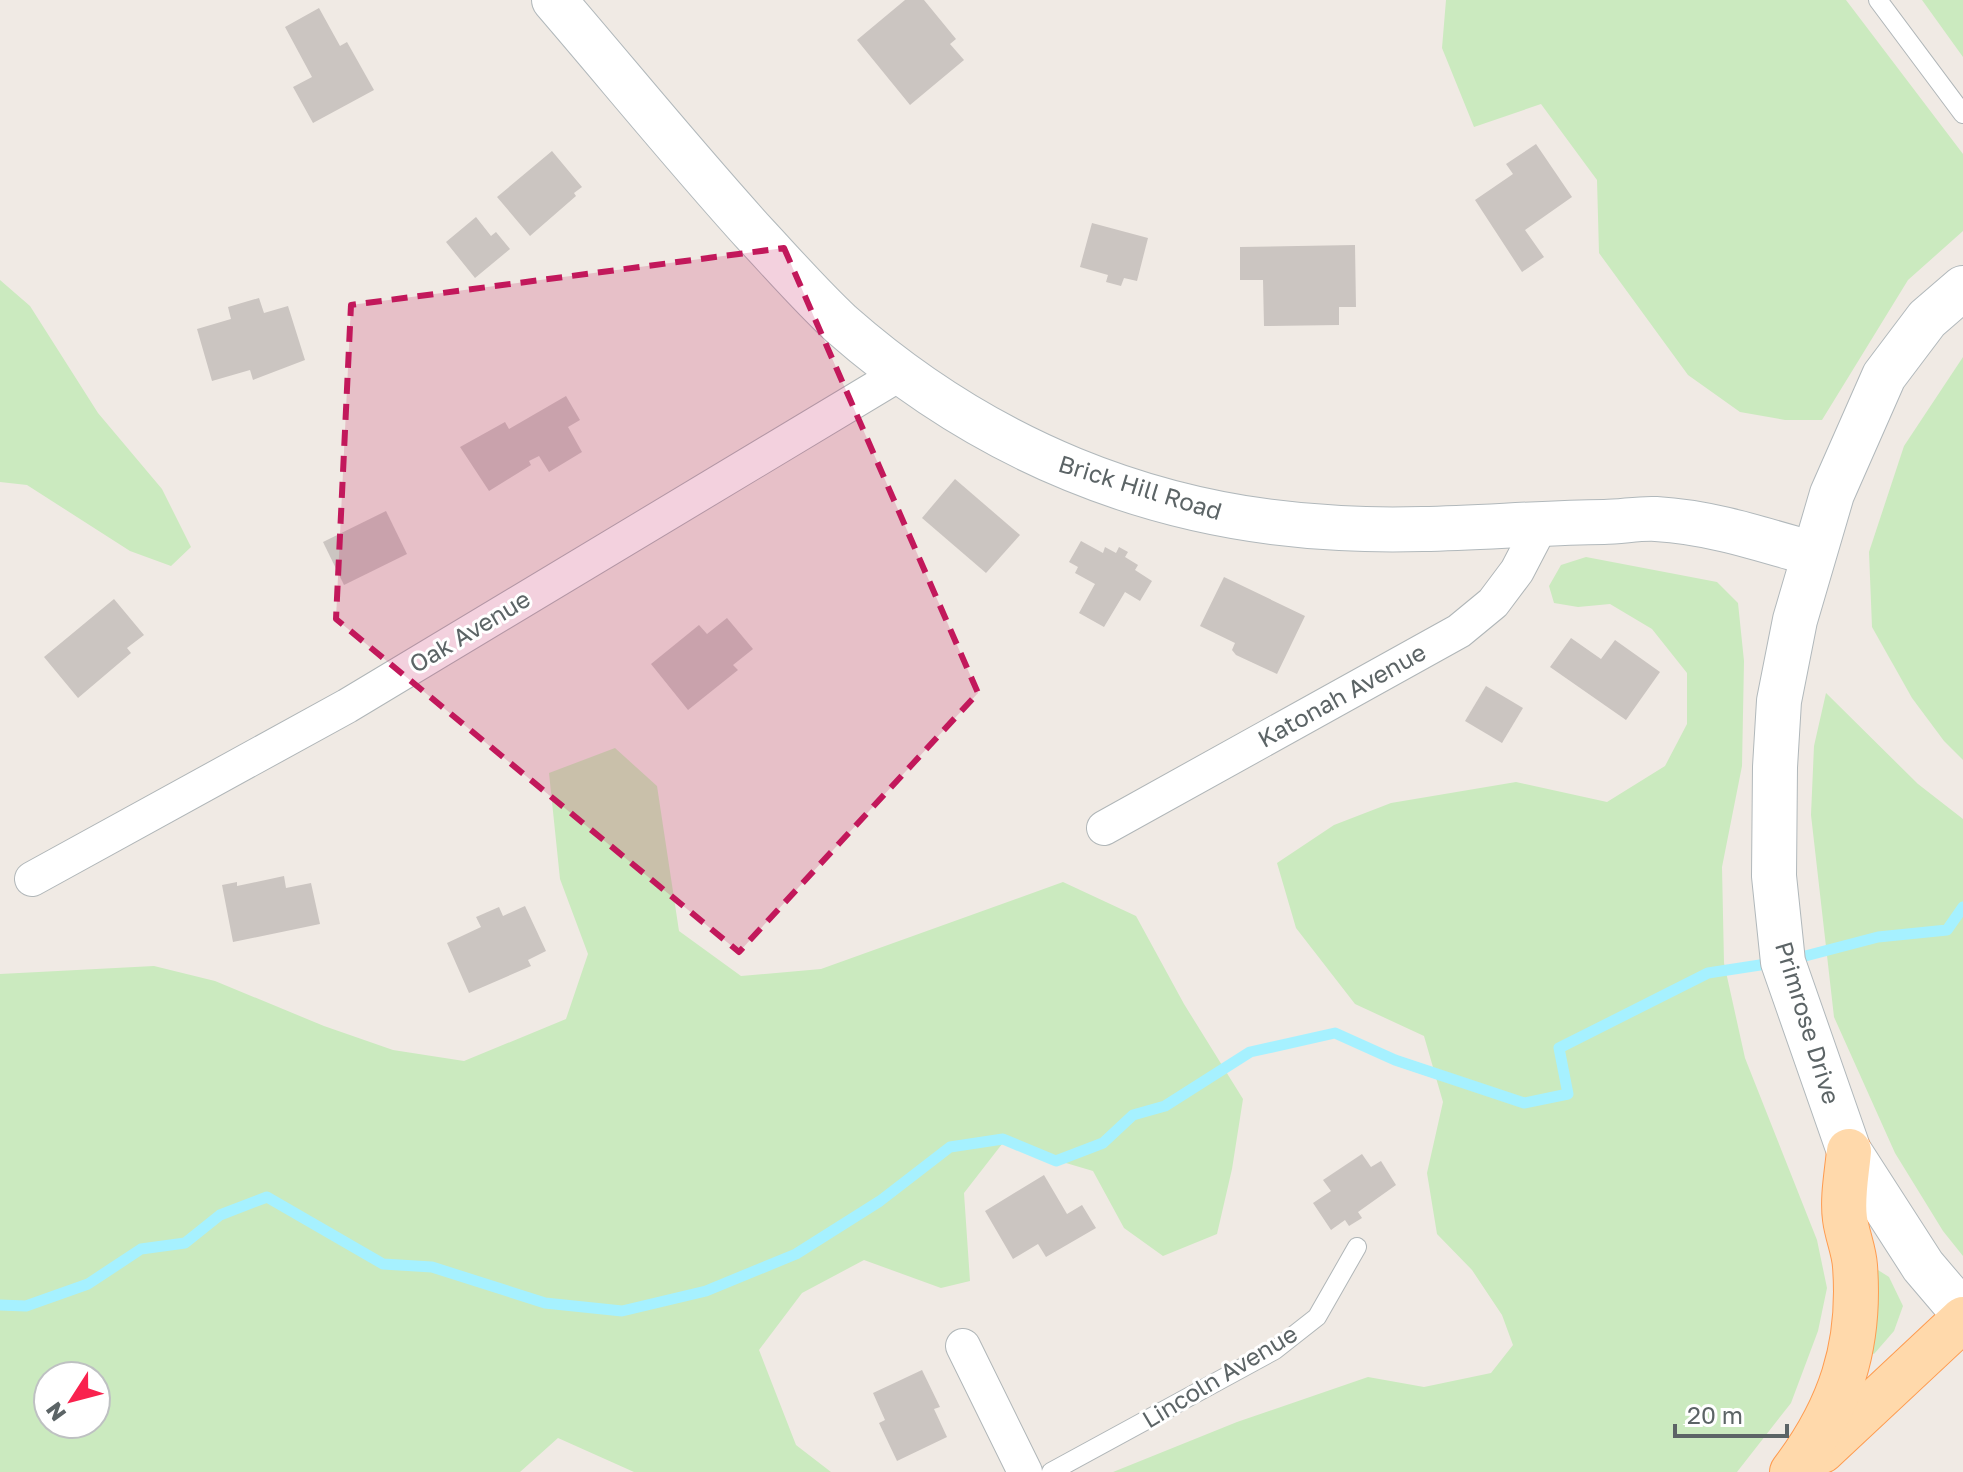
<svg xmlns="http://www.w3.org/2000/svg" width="1963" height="1472" viewBox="0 0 1963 1472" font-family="'Golos Text',sans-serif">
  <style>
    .green { fill: #cbeabf; fill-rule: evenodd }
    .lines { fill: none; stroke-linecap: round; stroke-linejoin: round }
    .stream { stroke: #a6f1ff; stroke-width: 11 }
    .building { fill: #cbc5c1 }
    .lane-casing { stroke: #b0b6b8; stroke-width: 20 }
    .street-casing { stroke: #b0b6b8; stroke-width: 36 }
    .secondary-casing { stroke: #b1b8bb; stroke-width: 46 }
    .primary-casing { stroke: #fe9b4f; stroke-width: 46 }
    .lane { stroke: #fff; stroke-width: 18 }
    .street { stroke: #fff; stroke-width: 34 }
    .secondary { stroke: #fff; stroke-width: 44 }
    .primary { stroke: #ffd9ab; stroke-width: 44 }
    .marked { fill: #c2185b; fill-opacity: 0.2; stroke: #c2185b; stroke-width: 6; stroke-dasharray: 16 10; stroke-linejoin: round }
    .labels { text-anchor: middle; stroke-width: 6; stroke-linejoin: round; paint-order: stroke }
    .street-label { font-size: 24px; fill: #5c6466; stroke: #fff }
  </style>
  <rect width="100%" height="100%" fill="#f0eae4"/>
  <g class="green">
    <path d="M1446,0H1846L1963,154V231L1908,280L1822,420H1785L1740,412L1688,375L1599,253L1597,180L1541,104L1474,127L1442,48Z"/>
    <path d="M1922,0H1963V57Z"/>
    <path d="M0,280L30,306L98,413L162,489L191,547L171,566L130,551L27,485L0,482Z"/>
    <path d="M1963,357V760L1944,741L1912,698L1872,627L1869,552L1904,446Z"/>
    <path d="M1586,557L1717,582L1738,603L1744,661L1742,766L1722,867L1724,963L1745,1058L1817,1240L1827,1288L1818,1331L1791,1403L1737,1472H1113L1237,1422L1368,1377L1424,1387L1491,1373L1513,1345L1502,1315L1472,1270L1437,1234L1427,1173L1443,1102L1424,1036L1355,1004L1296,928L1277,863L1334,825L1391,803L1516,782L1607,802L1665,766L1687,724V673L1652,629L1610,604L1578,607L1554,603L1549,586L1561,565Z"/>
    <path d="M1826,693L1918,784L1963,819V1256L1943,1231L1895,1153L1834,1017L1811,815L1814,746Z"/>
    <path d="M615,748L657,786L679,931L741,976L821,969L1063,882L1136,916L1184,1004L1243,1099L1232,1169L1217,1234L1163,1256L1124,1228L1093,1171L1002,1144L964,1193L970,1281L941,1288L864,1260L802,1293L759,1350L796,1445L831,1472H634L558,1438L520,1472H0V974L154,966L215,981L324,1026L393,1050L464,1061L566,1019L588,954L560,879L549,773ZM48,1376H96V1424H48Z"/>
    <path d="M1878,1270L1889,1277L1903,1306L1894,1331L1874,1354L1866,1350L1872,1271Z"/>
  </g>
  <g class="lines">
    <g class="stream">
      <path d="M1790,960L1878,937L1947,930L1963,907"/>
      <path d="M0,1305L26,1306L88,1284L141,1249L185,1243L220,1215L267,1197L383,1264L432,1267L545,1303L622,1311L706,1291L796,1254L880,1201L950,1147L1003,1139L1056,1161L1103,1143L1133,1115L1165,1106L1250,1052L1335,1033L1395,1060L1524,1103L1568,1094L1559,1048L1708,973L1773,963"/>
    </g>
  </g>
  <g class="building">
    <path d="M905,0H924L956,39L950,44L964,60L910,105L857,40Z"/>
    <path d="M319,8L340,46L347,42L374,90L313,123L293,87L312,77L285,27Z"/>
    <path d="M1536,144L1572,197L1525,230L1544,257L1522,272L1475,200L1513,174L1506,164Z"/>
    <path d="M552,151L582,187L574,193L576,196L530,236L497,197Z"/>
    <path d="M476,217L491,236L496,232L510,249L475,278L446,242Z"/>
    <path d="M1092,223L1148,238L1137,281L1124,278L1121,286L1106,282L1108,275L1080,267Z"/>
    <path d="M1355,245L1356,307H1339V325L1264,326L1263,280H1240V247Z"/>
    <path d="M259,298L264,313L288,306L305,360L253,380L250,370L212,381L197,329L231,319L228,307Z"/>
    <path d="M566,396L580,420L568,427L582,452L549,472L539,456L529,461L531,465L489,491L460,447L505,422L509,429Z"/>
    <path d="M955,479L1020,535L986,573L922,518Z"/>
    <path d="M386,511L407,554L344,585L323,542Z"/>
    <path d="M1081,541L1103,553L1105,547L1116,553L1119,547L1128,552L1125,557L1138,565L1135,570L1152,581L1140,601L1125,592L1104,627L1079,613L1095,584L1075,573L1078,567L1069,562Z"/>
    <path d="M1224,577L1305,616L1277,674L1236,655L1232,650L1235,643L1200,626Z"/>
    <path d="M114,599L144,635L127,648L131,653L78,698L44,657Z"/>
    <path d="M727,618L753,649L733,665L738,670L688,710L651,664L699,625L707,634Z"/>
    <path d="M1571,638L1601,659L1615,640L1660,672L1626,720L1550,667Z"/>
    <path d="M1486,686L1523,708L1502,743L1465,721Z"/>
    <path d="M284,876L286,888L311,883L320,924L233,942L222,885L237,882V886Z"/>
    <path d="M525,906L546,951L528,960L531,966L469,993L447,943L481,927L476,917L499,907L503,916Z"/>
    <path d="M1362,1154L1371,1167L1381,1161L1396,1185L1358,1212L1362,1218L1349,1226L1345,1220L1331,1230L1313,1203L1331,1191L1323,1180Z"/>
    <path d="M1044,1175L1067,1214L1082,1205L1096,1228L1046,1257L1038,1244L1013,1259L985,1211Z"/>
    <path d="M922,1370L940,1407L934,1409L947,1437L897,1461L879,1423L885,1420L873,1393Z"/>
  </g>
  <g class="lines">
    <defs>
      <g id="lane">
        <path d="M1878,0L1963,114"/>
        <path d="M1051,1472L1275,1350L1317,1317L1357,1247"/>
      </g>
      <g id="street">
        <path d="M1104,828L1459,631L1493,603L1517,571L1542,523"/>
        <path d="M32,879L347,706L901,373"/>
        <path d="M963,1346L1025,1472"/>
      </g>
      <g id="secondary">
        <path d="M554,0C621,78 686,158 755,234C783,264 811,296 841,324C983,449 1151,519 1340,528C1428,533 1516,523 1604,522C1621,522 1639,518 1656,519C1710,522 1761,539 1813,554"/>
        <path d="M1963,288L1927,319L1884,376L1832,494L1795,620L1779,701L1775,767L1774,876L1783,962L1849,1151L1923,1266L1963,1313"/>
      </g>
      <g id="primary">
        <path d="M1822,1451L1963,1319"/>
        <path d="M1792,1472C1840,1409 1861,1346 1855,1266C1854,1250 1847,1235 1845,1219C1842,1198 1847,1173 1849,1151"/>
      </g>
    </defs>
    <use href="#lane" class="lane-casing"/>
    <use href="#street" class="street-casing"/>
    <use href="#secondary" class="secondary-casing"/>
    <use href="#primary" class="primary-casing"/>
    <use href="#lane" class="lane"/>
    <use href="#street" class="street"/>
    <use href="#secondary" class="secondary"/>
    <use href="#primary" class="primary"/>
  </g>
  <path class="marked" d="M784,248L978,693L739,952L336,619L351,305Z"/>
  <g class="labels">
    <g class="street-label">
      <text transform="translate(1140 488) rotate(17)" y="8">Brick Hill Road</text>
      <text transform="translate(470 632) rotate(-31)" y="8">Oak Avenue</text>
      <text transform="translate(1342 696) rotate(-29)" y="8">Katonah Avenue</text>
      <text transform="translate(1807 1023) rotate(73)" y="8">Primrose Drive</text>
      <text transform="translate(1220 1377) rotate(-31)" y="8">Lincoln Avenue</text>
    </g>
  </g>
  <g transform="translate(72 1400) rotate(234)"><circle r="38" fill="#ffffff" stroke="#bec1c2" stroke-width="2"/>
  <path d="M0-6L14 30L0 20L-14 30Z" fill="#f9224e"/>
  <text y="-12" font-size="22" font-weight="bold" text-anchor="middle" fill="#5c6466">N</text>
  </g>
  <path d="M1675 1424v12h112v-12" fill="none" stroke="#5c6466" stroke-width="4"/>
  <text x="1687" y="1424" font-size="24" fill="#5c6466" stroke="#ffffff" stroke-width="6" paint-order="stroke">20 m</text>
</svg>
